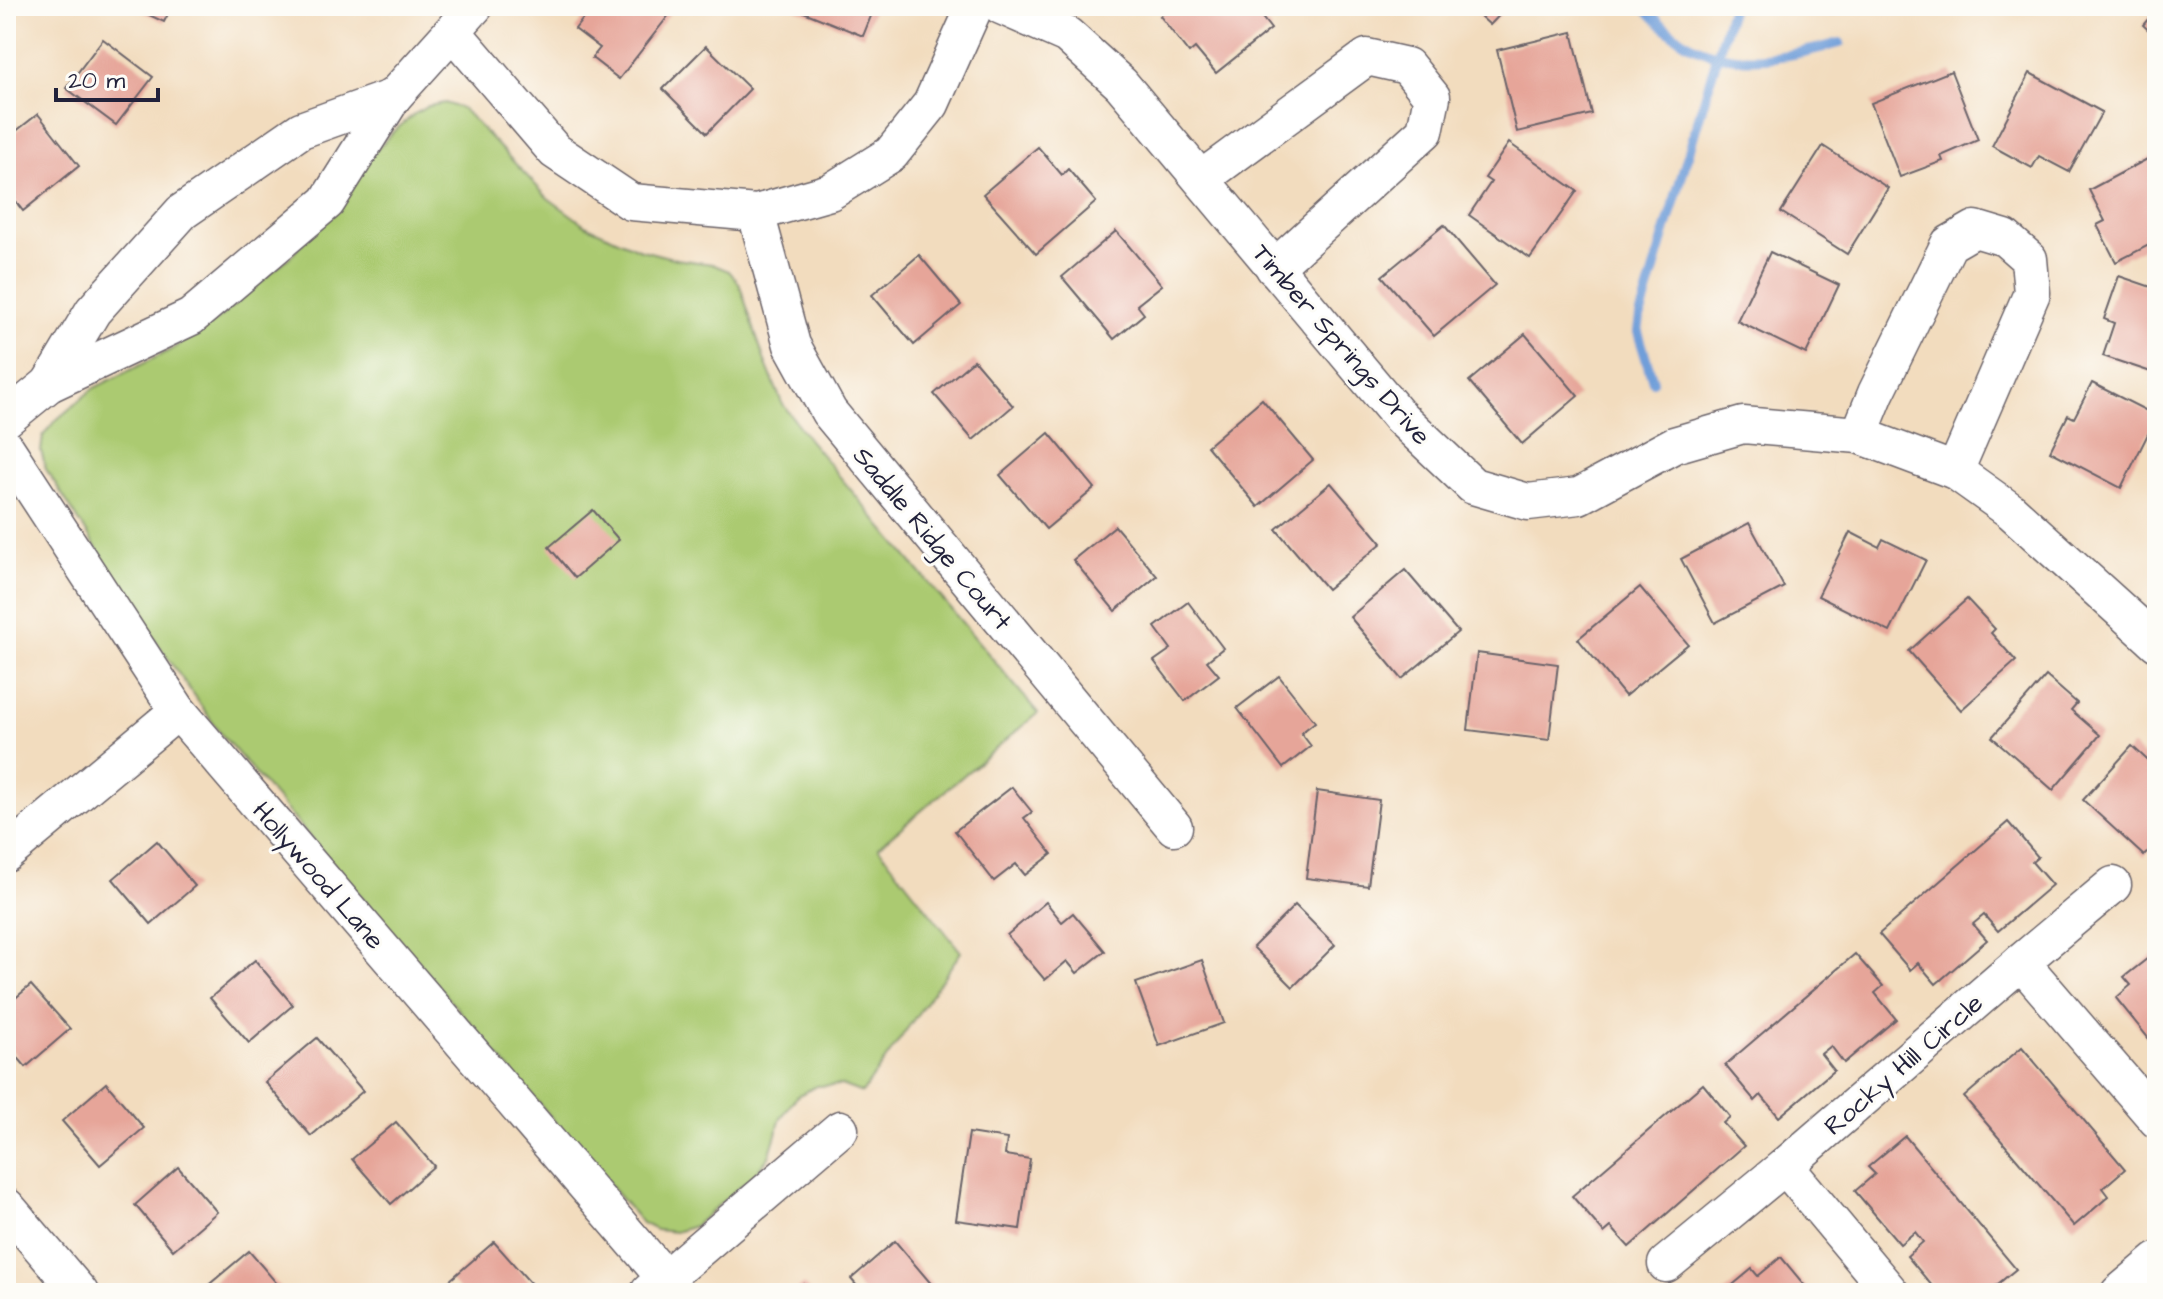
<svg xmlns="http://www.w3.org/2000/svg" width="2163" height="1299" viewBox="0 0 2163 1299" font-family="'Architects Daughter',sans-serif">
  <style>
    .green { fill: #abca71; stroke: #667656; stroke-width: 2 }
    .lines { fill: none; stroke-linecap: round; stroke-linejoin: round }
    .stream { stroke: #709ed9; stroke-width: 10 }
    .building { fill: #e6a599 }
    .minor-casing { stroke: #6b6369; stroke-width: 39 }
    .minor { stroke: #fff; stroke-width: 36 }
    .labels { text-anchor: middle; stroke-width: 6; stroke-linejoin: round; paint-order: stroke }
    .street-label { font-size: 26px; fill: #22223b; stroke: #fdfcf7 }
  </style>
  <rect width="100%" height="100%" fill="#fdfcf7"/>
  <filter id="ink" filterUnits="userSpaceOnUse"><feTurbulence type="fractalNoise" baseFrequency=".0125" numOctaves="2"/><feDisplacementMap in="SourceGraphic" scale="16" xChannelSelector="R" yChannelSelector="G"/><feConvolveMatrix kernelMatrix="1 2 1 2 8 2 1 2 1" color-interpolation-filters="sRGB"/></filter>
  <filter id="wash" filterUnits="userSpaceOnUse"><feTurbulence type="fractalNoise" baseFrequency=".006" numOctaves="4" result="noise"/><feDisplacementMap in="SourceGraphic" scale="32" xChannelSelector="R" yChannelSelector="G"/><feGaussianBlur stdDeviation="1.8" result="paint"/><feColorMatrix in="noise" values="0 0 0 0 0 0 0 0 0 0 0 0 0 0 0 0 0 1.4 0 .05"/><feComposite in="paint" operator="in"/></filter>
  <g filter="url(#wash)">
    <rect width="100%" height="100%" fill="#f2dcbe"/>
    <path class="green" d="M445,103L463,109L548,198L585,225L638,249L676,259L712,264L729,271L739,283L764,359L782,403L809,440L1038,713L878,847L961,952L862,1093L841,1085L816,1086L797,1096L781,1118L769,1157L755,1174L694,1226L675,1232L656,1230L642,1223L221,734L157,643L46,469L41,451L43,436L54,422L94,388L169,351L218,319L294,253L372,155L392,133L413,115L428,106Z"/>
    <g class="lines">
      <g class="stream">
        <path d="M1644,6C1701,75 1764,63 1840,43"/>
        <path d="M1653,381L1638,332L1640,317L1732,6"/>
      </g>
    </g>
    <g id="blocks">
      <g class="building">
        <path d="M130,6H172L164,22Z"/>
        <path d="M593,6H658L669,15L619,79L592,58L600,48L575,29Z"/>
        <path d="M789,6H875L863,36Z"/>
        <path d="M1172,6H1253L1271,29L1216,73L1195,48L1189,53L1160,16Z"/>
        <path d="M1469,6H1508L1490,25Z"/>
        <path d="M2157,9V38L2143,25Z"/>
        <path d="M1572,32L1592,114L1517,132L1497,50Z"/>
        <path d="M103,39L153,77L116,125L66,88Z"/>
        <path d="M706,46L750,89L707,133L663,89Z"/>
        <path d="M1951,71L1978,140L1941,156L1943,161L1900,177L1871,103Z"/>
        <path d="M2030,73L2102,112L2069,172L2039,156L2032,168L1992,146Z"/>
        <path d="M38,114L79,166L23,211L6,189V139Z"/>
        <path d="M1509,143L1577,191L1530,258L1469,215L1491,182L1485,178Z"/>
        <path d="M1823,146L1888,188L1847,254L1781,212Z"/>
        <path d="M1038,147L1062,175L1068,169L1096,202L1036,254L983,194Z"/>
        <path d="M2153,156L2157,165V241L2116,262L2097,225L2105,221L2089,190Z"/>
        <path d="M1444,225L1495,285L1434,336L1382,276Z"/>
        <path d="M1116,231L1162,285L1137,305L1144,314L1114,339L1062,277Z"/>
        <path d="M1770,252L1839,285L1806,354L1737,321Z"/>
        <path d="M919,255L961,305L914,345L872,295Z"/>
        <path d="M2119,276L2157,289V374L2103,356L2114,323L2104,319Z"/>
        <path d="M1525,334L1578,396L1522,444L1469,381Z"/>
        <path d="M974,360L1013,406L973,440L934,394Z"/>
        <path d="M2092,383L2157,416L2121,488L2050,451L2068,415L2074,418Z"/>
        <path d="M1262,399L1313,460L1258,507L1207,446Z"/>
        <path d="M1049,433L1095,488L1046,529L1000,475Z"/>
        <path d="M1331,483L1382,543L1327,589L1276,529Z"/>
        <path d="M593,510L619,540L575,578L549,547Z"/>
        <path d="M1749,523L1784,587L1715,623L1681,559Z"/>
        <path d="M1115,526L1157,576L1115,611L1073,560Z"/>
        <path d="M1850,532L1879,547L1883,539L1926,560L1890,632L1818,596Z"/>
        <path d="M1405,570L1458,632L1402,679L1350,617Z"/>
        <path d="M1640,587L1688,644L1625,696L1578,639Z"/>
        <path d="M1967,599L1995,629L1991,633L2016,661L1961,710L1909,651Z"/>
        <path d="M1188,602L1223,648L1207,661L1219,675L1185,701L1154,661L1171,649L1155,627Z"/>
        <path d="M1477,653L1558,664L1549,740L1468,730Z"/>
        <path d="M1279,676L1315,722L1301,733L1311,746L1283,768L1237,708Z"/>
        <path d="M2046,676L2077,703L2071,710L2100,735L2053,790L1992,737Z"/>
        <path d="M2132,746L2157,769V841L2144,856L2083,800Z"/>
        <path d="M1012,787L1032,812L1024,818L1052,854L1025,875L1016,864L994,881L955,831Z"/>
        <path d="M1317,791L1379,800L1368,886L1306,878Z"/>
        <path d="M2008,822L2038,857L2032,862L2052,885L1998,931L1984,915L1973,924L1987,940L1936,984L1918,963L1910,970L1879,934Z"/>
        <path d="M157,841L195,886L151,924L113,879Z"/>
        <path d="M1046,902L1062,922L1073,913L1105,951L1077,973L1067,961L1045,980L1007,935Z"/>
        <path d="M1295,905L1335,945L1293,987L1253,947Z"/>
        <path d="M2157,951V1049L2116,998L2131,985L2124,977Z"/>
        <path d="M1855,954L1883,986L1875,993L1896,1019L1844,1063L1831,1046L1821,1054L1834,1070L1779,1117L1761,1095L1755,1101L1725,1065Z"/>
        <path d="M255,960L293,1005L249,1043L210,998Z"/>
        <path d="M1202,960L1224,1023L1159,1046L1136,983Z"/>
        <path d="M31,985L70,1029L26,1067L6,1044V1006Z"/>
        <path d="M317,1038L363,1091L311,1136L265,1082Z"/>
        <path d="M2022,1047L2125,1169L2103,1188L2109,1196L2074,1226L1964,1097Z"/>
        <path d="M106,1083L144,1128L100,1165L62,1121Z"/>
        <path d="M1703,1084L1730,1117L1723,1123L1744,1146L1629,1247L1611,1227L1604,1233L1572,1196Z"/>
        <path d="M396,1122L434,1166L391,1204L352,1159Z"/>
        <path d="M969,1133L1007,1139L1005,1155L1030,1159L1020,1229L956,1220Z"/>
        <path d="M1905,1136L2016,1269L1987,1293H1982L1977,1288L1971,1293H1938L1907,1256L1923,1242L1915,1232L1900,1244L1855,1191L1875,1174L1868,1167Z"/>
        <path d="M178,1167L217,1212L173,1250L135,1205Z"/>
        <path d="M895,1241L933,1286L925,1293H863L851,1279Z"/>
        <path d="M494,1242L533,1286L525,1293H462L450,1280Z"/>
        <path d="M249,1251L285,1293H209L205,1288Z"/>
        <path d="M1781,1257L1811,1293H1723L1752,1269L1758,1276Z"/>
        <path d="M803,1284L811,1293H792Z"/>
      </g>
    </g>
  </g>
  <g filter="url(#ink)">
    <use href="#blocks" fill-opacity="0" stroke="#6b6369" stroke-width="2"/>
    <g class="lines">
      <defs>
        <g id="minor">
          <path d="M1001,6L1067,35L1121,84L1399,416L1473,486L1528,502L1579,496L1674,445L1743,425L1859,435L1955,471L2011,511L2157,643"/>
          <path d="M453,32L555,151L631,202L756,213L830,192L891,154L931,104L975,6"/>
          <path d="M1201,179L1367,57L1407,66L1432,97L1425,131L1274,268"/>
          <path d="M756,213L792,345L829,412L1174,827"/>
          <path d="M49,384L93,311L182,212L301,130L393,97"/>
          <path d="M6,419L49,384L191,317L327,202L393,97L475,6"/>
          <path d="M1859,435L1876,393L1949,244L1975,229L2005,238L2029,259L2032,293L1955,471"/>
          <path d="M6,448L178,711L665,1278"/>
          <path d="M6,854L178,711"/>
          <path d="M2021,962L2113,885"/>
          <path d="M6,1206L80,1293"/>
          <path d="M1666,1264L1785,1166"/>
          <path d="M649,1292L840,1129"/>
          <path d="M1891,1293L1785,1166L2021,962L2157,1120"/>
          <path d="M2119,1293L2157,1261"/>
        </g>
      </defs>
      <use href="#minor" class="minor-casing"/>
      <use href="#minor" class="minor"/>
    </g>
  </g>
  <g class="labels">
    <g class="street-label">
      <text transform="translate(1342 344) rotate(49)" y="9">Timber Springs Drive</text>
      <text transform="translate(933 538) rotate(50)" y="9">Saddle Ridge Court</text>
      <text transform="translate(319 875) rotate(49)" y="9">Hollywood Lane</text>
      <text transform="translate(1903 1064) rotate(-41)" y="9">Rocky Hill Circle</text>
    </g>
  </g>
  <rect width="2163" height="1299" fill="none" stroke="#fdfcf7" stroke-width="32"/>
  <path d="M56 88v12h102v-12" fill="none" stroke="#22223b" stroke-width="4"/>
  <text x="68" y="88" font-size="24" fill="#22223b" stroke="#fdfcf7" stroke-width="6" paint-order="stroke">20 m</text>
</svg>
